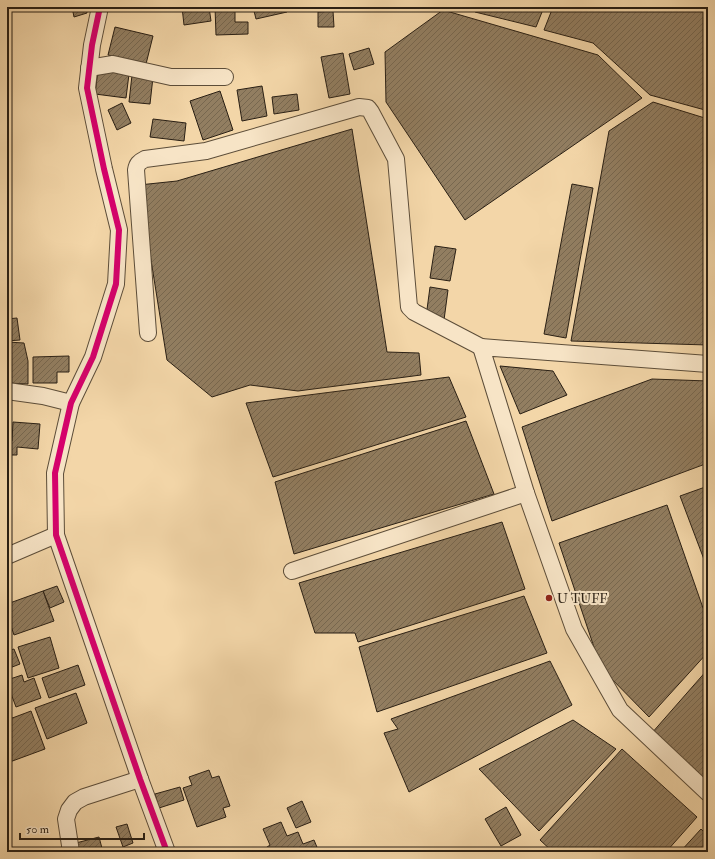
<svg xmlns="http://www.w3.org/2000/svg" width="715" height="859" viewBox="0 0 715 859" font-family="'IM FELL Double Pica',serif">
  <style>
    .building { fill: url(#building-hatch); stroke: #291f14 }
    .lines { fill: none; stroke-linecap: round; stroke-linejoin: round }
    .minor-casing { stroke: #5c4d39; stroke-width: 18 }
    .minor { stroke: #f7e4c6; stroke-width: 16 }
    .cycleway-casing { stroke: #f7e4c6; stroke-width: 8 }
    .cycleway { stroke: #d6006c; stroke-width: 6 }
    .poi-dot { fill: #8f2418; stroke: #f7e4c6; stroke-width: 1.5 }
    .labels { text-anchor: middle; stroke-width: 4; stroke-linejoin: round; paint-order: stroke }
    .poi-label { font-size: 13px; fill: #291f14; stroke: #f7e4c6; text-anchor: start }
  </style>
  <defs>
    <pattern id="building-hatch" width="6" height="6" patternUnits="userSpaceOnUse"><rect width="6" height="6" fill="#927e61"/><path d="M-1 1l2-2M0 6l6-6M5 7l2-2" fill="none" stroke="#77674f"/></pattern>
  </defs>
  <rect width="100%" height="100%" fill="#f3d6a8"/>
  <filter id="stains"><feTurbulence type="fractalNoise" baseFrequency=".005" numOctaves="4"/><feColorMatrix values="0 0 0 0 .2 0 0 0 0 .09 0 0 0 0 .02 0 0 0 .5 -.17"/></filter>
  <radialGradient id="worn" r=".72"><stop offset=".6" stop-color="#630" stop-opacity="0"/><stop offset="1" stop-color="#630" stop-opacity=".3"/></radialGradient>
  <g class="building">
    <path d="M72,7H86L87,13L74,17Z"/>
    <path d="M182,7H209L211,21L184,25Z"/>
    <path d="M215,7H235V22H248V34L216,35Z"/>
    <path d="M253,7H286L287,12L256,19Z"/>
    <path d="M476,7H544L536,27L475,12Z"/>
    <path d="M553,7H708V103L705,110L650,95L593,43L544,30Z"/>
    <path d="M443,10L598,55L642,98L465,220L386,102L385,52Z"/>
    <path d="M333,11L334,27H318V12Z"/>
    <path d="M115,27L153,36L146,64L108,55Z"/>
    <path d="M369,48L374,64L354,70L349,54Z"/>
    <path d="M343,53L350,94L329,98L321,57Z"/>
    <path d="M98,70L129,74L126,98L95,94Z"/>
    <path d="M132,75L153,77L150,104L129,102Z"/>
    <path d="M262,86L267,116L242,121L237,90Z"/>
    <path d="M220,91L233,130L203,140L190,101Z"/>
    <path d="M297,94L299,110L274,114L272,97Z"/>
    <path d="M653,102L708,119V345L571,341L609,131Z"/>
    <path d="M122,103L131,123L117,130L108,110Z"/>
    <path d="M153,119L186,123L184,141L150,137Z"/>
    <path d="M352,129L387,352L419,353L421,375L298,391L250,385L212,397L167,360L139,185L177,181Z"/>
    <path d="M572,184L593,188L566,338L544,334Z"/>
    <path d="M435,246L456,249L450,281L430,278Z"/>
    <path d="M430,287L448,290L444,320L426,317Z"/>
    <path d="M17,318L20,340L7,341V319Z"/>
    <path d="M7,342L24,343L28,361V384L7,383Z"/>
    <path d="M69,356V372H57V383H33V357Z"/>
    <path d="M500,366L553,371L567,395L520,414Z"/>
    <path d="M449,377L466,417L273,477L246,403Z"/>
    <path d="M652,379L708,381V463L552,521L522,427Z"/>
    <path d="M466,421L494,494L294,554L275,482Z"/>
    <path d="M13,422L40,424L38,449L17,447V455H7V441H12Z"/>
    <path d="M708,486V570L680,496Z"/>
    <path d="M667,505L703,608L708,614V652L649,717L601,668L559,543Z"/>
    <path d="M502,522L525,589L358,642L355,633H315L299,583Z"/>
    <path d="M57,586L64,602L50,608L43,591Z"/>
    <path d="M43,591L54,621L14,635L7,614V604Z"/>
    <path d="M524,596L547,653L377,712L359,647Z"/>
    <path d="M50,637L59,668L28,678L18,647Z"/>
    <path d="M14,649L20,664L7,669V651Z"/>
    <path d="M550,661L572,705L409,792L384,733L398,729L391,719Z"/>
    <path d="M78,665L85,685L49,698L42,678Z"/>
    <path d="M708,669V785L651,734Z"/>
    <path d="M22,675L24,682L34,678L41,698L16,707L7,683V680Z"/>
    <path d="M76,693L87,723L47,739L35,708Z"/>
    <path d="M7,706L12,718L7,720Z"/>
    <path d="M31,711L45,749L7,763V720Z"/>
    <path d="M573,720L616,749L539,831L479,769Z"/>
    <path d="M622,749L697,817L666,852H553L540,840Z"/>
    <path d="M209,770L212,778L219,776L230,806L223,808L226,817L197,827L183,788L192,785L189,777Z"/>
    <path d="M180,787L184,800L159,808L155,794Z"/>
    <path d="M302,801L311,822L296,828L287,808Z"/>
    <path d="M506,807L521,835L501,846L485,819Z"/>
    <path d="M281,822L287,836L298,832L303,844L314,840L319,852H260L270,845L263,829Z"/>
    <path d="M127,824L133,843L123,847L116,827Z"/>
    <path d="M701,829L708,836V852H680Z"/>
    <path d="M99,837L103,852H78L76,843Z"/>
  </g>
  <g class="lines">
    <defs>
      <g id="minor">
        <path d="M100,7L92,45L87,88L104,169L119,230L116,284L93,357L71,403L55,473L56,535L140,779L167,852"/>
        <path d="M89,68L113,64L171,77H225"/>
        <path d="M148,333L136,170C137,164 139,162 145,159L206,151L359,107L368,108L371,112L396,159L409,307L414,312L481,347"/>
        <path d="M708,364L481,347L526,493L574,629L620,710L708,793"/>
        <path d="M7,391L43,396L71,403"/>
        <path d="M7,556L56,535"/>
        <path d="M292,571L526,493"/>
        <path d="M71,852L66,819L69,810L75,802L84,797L140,779"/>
      </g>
    </defs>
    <use href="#minor" class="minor-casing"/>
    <use href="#minor" class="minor"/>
    <defs>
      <path id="cycleway" d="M100,7L92,45L87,88L104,169L119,230L116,284L93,357L71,403L55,473L56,535L140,779L167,852"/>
    </defs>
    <use href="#cycleway" class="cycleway-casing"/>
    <use href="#cycleway" class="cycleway"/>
  </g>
  <circle class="poi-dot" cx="549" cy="598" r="4"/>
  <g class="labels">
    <g class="poi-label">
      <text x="557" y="603">U TUFF</text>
    </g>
  </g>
  <rect width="715" height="859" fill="none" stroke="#f3d6a8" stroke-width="24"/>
  <rect x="8" y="8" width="699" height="843" fill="none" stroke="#291f14" stroke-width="2"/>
  <rect x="12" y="12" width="691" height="835" fill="none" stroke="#291f14"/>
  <path d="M20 833v6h124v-6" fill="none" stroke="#291f14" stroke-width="2"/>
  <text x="26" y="833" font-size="12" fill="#291f14" stroke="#f7e4c6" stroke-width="3" paint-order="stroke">50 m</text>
  <rect width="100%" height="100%" filter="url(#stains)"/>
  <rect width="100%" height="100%" fill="url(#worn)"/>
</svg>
